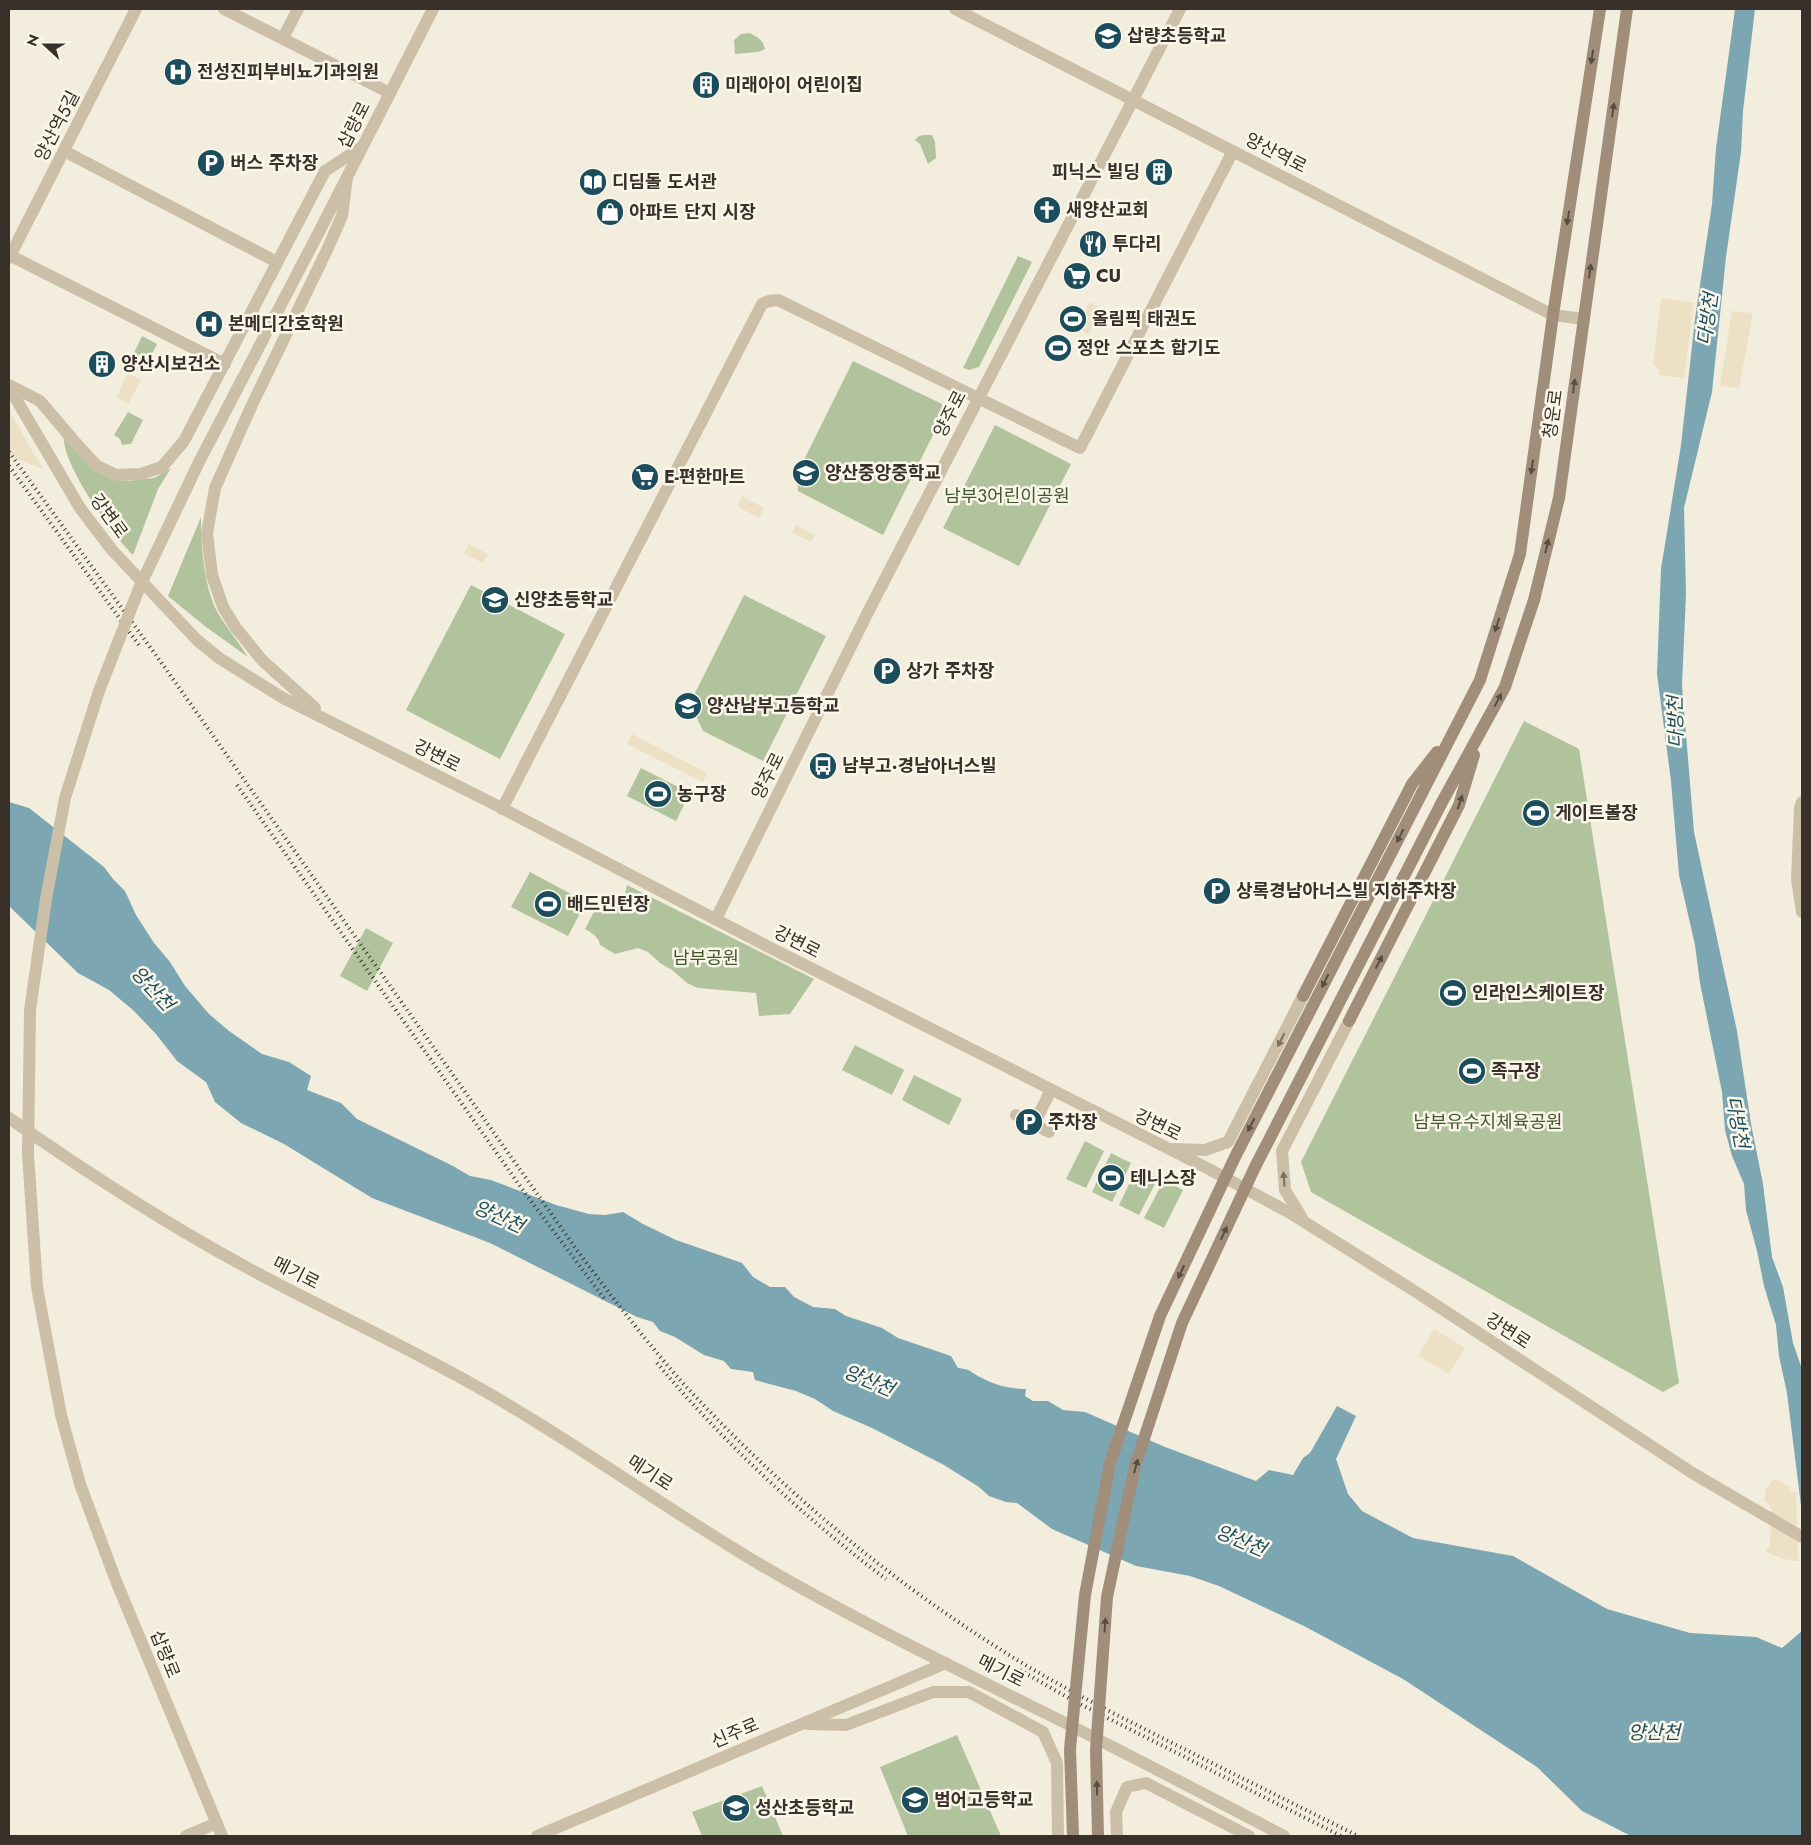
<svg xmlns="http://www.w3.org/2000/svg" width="1811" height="1845" viewBox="0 0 1811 1845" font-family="Jost,'Noto Sans KR',sans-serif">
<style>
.green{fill:#b0c39c}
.plaza{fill:#ece1c4}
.water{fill:#7ba6b2}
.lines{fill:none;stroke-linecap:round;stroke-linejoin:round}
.minor{stroke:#ccbfa8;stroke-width:12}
.tertiary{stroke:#ccbfa8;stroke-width:12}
.secondary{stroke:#a08e7a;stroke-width:12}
.rail{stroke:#393129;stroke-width:4;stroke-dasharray:1 4;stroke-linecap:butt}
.tertiary-bridge{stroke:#ccbfa8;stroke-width:12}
.secondary-bridge{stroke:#a08e7a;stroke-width:12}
.oneway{fill:#584d41}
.oneway2{fill:#7b7162}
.labels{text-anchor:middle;stroke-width:5;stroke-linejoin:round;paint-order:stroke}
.poi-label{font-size:18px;font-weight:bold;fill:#393129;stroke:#fbf6ea;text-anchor:start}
.street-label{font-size:18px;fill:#393129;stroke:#fbf6ea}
.park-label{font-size:18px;fill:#40582b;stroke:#fbf6ea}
.water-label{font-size:19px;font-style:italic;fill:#1c4d5d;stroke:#fbf6ea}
</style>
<rect width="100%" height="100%" fill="#f3eddd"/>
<!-- green -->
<g class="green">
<path d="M 749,33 C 757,36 763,40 765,49 L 758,52 L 735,54 L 734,40 L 741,34 Z"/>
<polygon points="924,135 932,135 935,142 936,158 928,164 920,144 915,140 919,136"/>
<polygon points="1018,256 1032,262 979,367 969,370 963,368"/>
<polygon points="142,336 157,344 142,373 128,366"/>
<polygon points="853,361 942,404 941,419 883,535 798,491 797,474"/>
<polygon points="128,412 143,420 131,444 122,445 120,439 114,435"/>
<polygon points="995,425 1071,464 1019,566 943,528"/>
<path d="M 64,435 L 107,475 L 128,481 L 154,478 L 171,468 L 158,489 L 133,555 C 113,536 60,462 64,435 Z"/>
<path d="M 201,517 C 201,547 204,589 219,615 C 228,629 239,643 248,657 L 206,627 L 168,596 Z"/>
<polygon points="471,585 565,634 500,759 406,710"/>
<polygon points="744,595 826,636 763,761 703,731 690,703"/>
<polygon points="1524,721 1579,749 1679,1383 1663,1392 1311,1192 1301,1162"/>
<polygon points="641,768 690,793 676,821 627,796"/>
<polygon points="530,872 586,902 568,936 511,907"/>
<path d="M 627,885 L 814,979 L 790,1014 L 759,1016 L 756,993 L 698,988 L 687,983 L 672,970 L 660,963 L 648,952 L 638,948 L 615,954 L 600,945 C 599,937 592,933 585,929 L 598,904 L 623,902 Z"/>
<polygon points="366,928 393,943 367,991 340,976"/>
<polygon points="855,1045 904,1070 892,1095 842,1070"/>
<polygon points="914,1075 962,1099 949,1125 902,1100"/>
<polygon points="1085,1141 1104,1151 1086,1188 1066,1179"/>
<polygon points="1111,1153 1131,1163 1112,1202 1092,1192"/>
<polygon points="1137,1168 1158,1178 1139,1215 1119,1205"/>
<polygon points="1164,1180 1183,1190 1164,1228 1144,1218"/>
<polygon points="957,1735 1001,1836 908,1836 880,1767"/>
<polygon points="762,1786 783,1836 702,1836 692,1812"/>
</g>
<!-- plaza -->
<g class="plaza">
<polygon points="1661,298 1694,303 1684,378 1659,375 1659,370 1653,364"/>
<polygon points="1090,302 1102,309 1088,334 1076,327"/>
<polygon points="1732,311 1753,313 1739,388 1720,386"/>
<polygon points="127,373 141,380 128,404 117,397"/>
<polygon points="9,410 43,469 9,456"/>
<polygon points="742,496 764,508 759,518 737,506"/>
<polygon points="796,525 815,535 811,542 792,533"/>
<polygon points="469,544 488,554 483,563 464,554"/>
<polygon points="632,734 707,773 703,782 627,744"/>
<polygon points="1434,1329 1465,1348 1449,1374 1418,1356"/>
<polygon points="1777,1479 1785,1485 1789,1486 1789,1492 1798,1492 1796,1496 1798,1561 1791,1561 1765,1552 1770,1545 1771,1507 1764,1500 1766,1489 1772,1481"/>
</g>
<!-- water -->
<g class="water">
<polygon points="1735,9 1755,9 1743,111 1741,152 1726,257 1712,392 1684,508 1686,594 1682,685 1694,832 1737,1031 1751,1124 1763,1184 1772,1257 1783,1287 1793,1343 1802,1369 1802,1514 1787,1393 1779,1356 1776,1325 1764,1286 1757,1251 1746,1210 1744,1184 1732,1156 1725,1130 1722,1092 1700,983 1695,945 1679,875 1671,781 1657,674 1661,569 1681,445 1695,319 1712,204 1716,148"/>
<path d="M 9,802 L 29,808 L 104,867 L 113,879 L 125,891 L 136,915 L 154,943 L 170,962 L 185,986 L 209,1014 L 229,1031 L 262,1054 L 289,1062 L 311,1076 L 307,1090 L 341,1103 L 357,1119 L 453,1166 L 470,1176 L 491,1180 L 556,1205 L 589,1214 L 605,1215 L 623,1212 L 643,1224 L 676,1240 L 742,1263 L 753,1277 L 770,1287 L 785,1287 L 794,1297 L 813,1307 L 835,1309 L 846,1316 L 882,1328 L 898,1338 L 951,1356 L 958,1368 C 973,1370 968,1371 980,1377 C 994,1385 1010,1389 1026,1389 L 1025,1396 L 1033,1401 L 1048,1401 L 1063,1410 L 1085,1412 L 1165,1447 L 1256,1481 L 1269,1470 L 1293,1475 L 1303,1458 L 1310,1453 L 1337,1406 L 1356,1416 L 1336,1459 L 1348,1494 L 1362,1511 L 1413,1538 L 1513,1556 L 1607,1609 L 1690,1633 L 1756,1637 L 1782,1648 L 1802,1631 L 1802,1836 L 1631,1836 L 1582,1811 L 1537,1767 L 1403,1679 L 1304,1626 L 1219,1586 L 1190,1576 L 1136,1566 L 1052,1529 L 1017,1503 L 1006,1502 L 989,1496 L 979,1487 L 944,1465 L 872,1428 L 833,1411 L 815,1399 L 796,1391 L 755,1380 L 753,1372 L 731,1369 L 724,1361 L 704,1355 L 675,1337 L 660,1331 L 653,1322 L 637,1317 L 490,1243 L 372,1198 L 284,1144 L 241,1123 L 215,1102 L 206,1082 L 177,1061 L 156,1034 L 133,1010 L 109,990 L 78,973 L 9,906 Z"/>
</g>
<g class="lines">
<!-- minor -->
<g class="minor">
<polyline points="224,9 390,93"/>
<polyline points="283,38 298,9"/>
<polyline points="64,151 277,262"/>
<polyline points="11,256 225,364"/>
<polyline points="9,258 136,9"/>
<polyline points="1802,802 1800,808 1797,879 1802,912"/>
<polyline points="502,809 762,304 769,301 778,300 1080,448 1233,151"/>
<polyline points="716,919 868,612 1180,9"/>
<polyline points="1016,1115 1049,1132"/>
<polyline points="1034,1124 1051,1090"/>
<polyline points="808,1724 846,1725 933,1692 969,1692 1043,1732 1057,1763 1058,1836"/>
<polyline points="186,1836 217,1823"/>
<polyline points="537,1836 946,1663"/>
</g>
<!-- tertiary -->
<g class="tertiary">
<polyline points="955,9 1553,315 1584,319"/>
<polyline points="320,230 433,9"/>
<polyline points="9,385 40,401 74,441 97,466 116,475 141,474 162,467 184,441 325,171 362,147"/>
<polyline points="9,387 80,508 112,550 197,640 219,658 283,698 488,801 763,944 1209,1169 1290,1213 1413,1290 1694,1474 1802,1537"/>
<polyline points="315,708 262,660 236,628 223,607 212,575 207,533 215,488 251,407 327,250 342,216 347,177"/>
<path d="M 9,1118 C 86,1172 163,1222 246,1267 C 323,1309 404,1345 481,1389 C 577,1443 666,1509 761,1565 C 848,1616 939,1660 1029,1705 C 1115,1747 1200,1792 1284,1836"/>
<polyline points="1173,1149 1205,1150 1228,1142 1303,996"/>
<polyline points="1302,1218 1285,1190 1282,1151 1349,1021"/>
<polyline points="80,1484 116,1581 222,1836"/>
<polyline points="1117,1836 1116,1812 1127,1787 1146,1783 1249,1836"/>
</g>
<!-- secondary -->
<g class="secondary">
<polyline points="1422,793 1480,680 1520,554 1553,315 1600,9"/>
<polyline points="1441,804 1505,687 1534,600 1559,498 1627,9"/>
<polyline points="1303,996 1412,784 1437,752"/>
<polyline points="1349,1021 1459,805 1474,755"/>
</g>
<!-- rail -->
<g class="rail">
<path d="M 9,452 L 163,665 L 579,1253 C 612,1297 645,1340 681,1381 C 775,1483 881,1574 998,1648 C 1054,1684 1113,1713 1172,1743 C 1234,1774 1296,1805 1358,1836"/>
<polyline points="9,466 141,648"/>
<polyline points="237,785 522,1189 606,1301"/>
<path d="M 657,1363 C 724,1443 802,1516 886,1579"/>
<polyline points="1020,1670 1070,1699 1341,1836"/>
</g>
<!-- tertiary-bridge -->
<polyline class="tertiary-bridge" points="80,1484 61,1415 37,1287 28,1154 30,1010 46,899 65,798 99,691 140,586 199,462 320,230"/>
<!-- secondary-bridge -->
<g class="secondary-bridge">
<polyline points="1073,1836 1070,1749 1085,1595 1110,1463 1160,1316 1235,1157 1422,793"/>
<polyline points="1098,1836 1096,1750 1107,1597 1135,1466 1182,1323 1255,1167 1441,804"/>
</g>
</g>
<!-- one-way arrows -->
<defs><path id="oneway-solid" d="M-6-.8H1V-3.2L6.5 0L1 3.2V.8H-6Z" transform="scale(1.25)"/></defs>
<g class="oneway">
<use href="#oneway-solid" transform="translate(1592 57) rotate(99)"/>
<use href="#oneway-solid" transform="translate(1613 110) rotate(-82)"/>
<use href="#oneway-solid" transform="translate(1568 218) rotate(99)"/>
<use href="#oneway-solid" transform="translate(1590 271) rotate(-82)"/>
<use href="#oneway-solid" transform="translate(1574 386) rotate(-82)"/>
<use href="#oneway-solid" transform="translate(1532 467) rotate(98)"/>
<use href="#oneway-solid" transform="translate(1547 546) rotate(-76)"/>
<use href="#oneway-solid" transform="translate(1497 625) rotate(108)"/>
<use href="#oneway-solid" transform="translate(1498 700) rotate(-62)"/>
<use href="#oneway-solid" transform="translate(1460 802) rotate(-71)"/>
<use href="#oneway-solid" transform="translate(1400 836) rotate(117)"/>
<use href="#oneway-solid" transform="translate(1379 962) rotate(-63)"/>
<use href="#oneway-solid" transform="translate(1325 981) rotate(117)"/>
<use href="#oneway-solid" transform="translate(1251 1125) rotate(117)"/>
<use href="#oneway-solid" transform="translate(1224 1233) rotate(-65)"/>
<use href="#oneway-solid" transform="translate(1181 1272) rotate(115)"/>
<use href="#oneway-solid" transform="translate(1136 1466) rotate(-75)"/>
<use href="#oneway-solid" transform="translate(1105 1625) rotate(-86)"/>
<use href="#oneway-solid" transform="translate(1097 1788) rotate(-91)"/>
</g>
<g class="oneway2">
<use href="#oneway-solid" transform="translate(1281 1040) rotate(117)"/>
<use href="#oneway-solid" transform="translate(1284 1179) rotate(-94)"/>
</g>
<!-- icons -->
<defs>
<symbol id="school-disc" viewBox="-11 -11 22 22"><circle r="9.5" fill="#1c4d5d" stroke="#fbf6ea"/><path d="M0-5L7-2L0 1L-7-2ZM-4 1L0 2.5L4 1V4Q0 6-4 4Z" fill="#fff"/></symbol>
<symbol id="hospital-disc" viewBox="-11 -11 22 22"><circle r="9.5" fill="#1c4d5d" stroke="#fbf6ea"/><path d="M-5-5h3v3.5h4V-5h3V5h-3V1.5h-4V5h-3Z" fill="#fff"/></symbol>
<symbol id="building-disc" viewBox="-11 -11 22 22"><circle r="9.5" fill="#1c4d5d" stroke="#fbf6ea"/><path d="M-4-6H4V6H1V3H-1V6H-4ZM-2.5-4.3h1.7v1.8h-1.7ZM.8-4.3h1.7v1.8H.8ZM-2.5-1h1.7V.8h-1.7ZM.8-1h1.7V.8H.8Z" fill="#fff"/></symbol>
<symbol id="parking-disc" viewBox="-11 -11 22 22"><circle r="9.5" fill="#1c4d5d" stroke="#fbf6ea"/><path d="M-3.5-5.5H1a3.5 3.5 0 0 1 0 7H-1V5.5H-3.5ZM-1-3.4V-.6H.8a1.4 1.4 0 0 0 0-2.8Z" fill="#fff"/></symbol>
<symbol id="library-disc" viewBox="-11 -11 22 22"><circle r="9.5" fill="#1c4d5d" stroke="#fbf6ea"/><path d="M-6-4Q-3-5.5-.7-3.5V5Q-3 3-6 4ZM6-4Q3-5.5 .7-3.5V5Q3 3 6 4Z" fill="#fff"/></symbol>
<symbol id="church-disc" viewBox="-11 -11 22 22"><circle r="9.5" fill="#1c4d5d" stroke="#fbf6ea"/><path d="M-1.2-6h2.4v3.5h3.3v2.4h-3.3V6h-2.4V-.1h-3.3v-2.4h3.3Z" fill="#fff"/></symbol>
<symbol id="shop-disc" viewBox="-11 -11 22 22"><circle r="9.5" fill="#1c4d5d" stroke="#fbf6ea"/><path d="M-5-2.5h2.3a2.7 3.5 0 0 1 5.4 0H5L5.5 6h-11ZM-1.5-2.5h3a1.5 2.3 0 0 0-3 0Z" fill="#fff"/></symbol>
<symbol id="restaurant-disc" viewBox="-11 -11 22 22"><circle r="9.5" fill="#1c4d5d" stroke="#fbf6ea"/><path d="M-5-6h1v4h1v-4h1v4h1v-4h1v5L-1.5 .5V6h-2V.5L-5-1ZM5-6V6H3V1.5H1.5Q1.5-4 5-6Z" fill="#fff"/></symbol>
<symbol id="supermarket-disc" viewBox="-11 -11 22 22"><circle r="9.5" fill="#1c4d5d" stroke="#fbf6ea"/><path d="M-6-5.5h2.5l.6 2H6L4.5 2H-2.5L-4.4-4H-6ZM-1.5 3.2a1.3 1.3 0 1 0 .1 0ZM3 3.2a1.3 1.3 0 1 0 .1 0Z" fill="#fff"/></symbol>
<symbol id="stadium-disc" viewBox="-11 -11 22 22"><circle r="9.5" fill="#1c4d5d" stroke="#fbf6ea"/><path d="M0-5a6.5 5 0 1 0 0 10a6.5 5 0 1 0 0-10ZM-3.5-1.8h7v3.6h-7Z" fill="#fff"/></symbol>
<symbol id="bus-disc" viewBox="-11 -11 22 22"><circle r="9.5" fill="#1c4d5d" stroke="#fbf6ea"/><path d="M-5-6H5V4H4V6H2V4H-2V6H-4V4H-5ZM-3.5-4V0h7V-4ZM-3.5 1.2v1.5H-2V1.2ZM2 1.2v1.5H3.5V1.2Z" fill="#fff"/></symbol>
</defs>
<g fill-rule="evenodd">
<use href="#school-disc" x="1092" y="20" width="32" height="32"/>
<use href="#hospital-disc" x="162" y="56" width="32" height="32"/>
<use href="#building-disc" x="690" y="69" width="32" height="32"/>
<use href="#parking-disc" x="195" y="147" width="32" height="32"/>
<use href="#building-disc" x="1143" y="156" width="32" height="32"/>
<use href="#library-disc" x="577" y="166" width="32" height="32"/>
<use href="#church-disc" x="1031" y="194" width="32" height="32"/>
<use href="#shop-disc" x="594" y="196" width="32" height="32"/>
<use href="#restaurant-disc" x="1077" y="228" width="32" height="32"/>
<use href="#supermarket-disc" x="1061" y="260" width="32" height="32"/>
<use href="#stadium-disc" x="1057" y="303" width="32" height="32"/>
<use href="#hospital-disc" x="193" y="308" width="32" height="32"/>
<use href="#stadium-disc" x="1042" y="332" width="32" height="32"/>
<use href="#building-disc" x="86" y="348" width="32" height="32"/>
<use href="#school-disc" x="790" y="457" width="32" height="32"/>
<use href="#supermarket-disc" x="629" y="461" width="32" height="32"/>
<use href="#school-disc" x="479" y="584" width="32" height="32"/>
<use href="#parking-disc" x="871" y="655" width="32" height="32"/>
<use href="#school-disc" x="672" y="690" width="32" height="32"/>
<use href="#bus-disc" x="807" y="750" width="32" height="32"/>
<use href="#stadium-disc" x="642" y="778" width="32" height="32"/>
<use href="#stadium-disc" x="1520" y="797" width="32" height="32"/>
<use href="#parking-disc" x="1201" y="875" width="32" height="32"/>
<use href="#stadium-disc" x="532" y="888" width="32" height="32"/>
<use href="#stadium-disc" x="1437" y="977" width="32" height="32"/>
<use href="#stadium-disc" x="1456" y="1055" width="32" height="32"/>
<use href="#parking-disc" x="1013" y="1106" width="32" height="32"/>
<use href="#stadium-disc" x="1095" y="1162" width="32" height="32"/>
<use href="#school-disc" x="899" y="1784" width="32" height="32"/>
<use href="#school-disc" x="720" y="1792" width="32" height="32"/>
</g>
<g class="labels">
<!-- poi labels -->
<g class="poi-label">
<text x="1127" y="42">삽량초등학교</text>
<text x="197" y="78">전성진피부비뇨기과의원</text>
<text x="725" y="91">미래아이 어린이집</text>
<text x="230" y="169">버스 주차장</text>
<text x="1140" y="178" text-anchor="end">피닉스 빌딩</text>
<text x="612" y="188">디딤돌 도서관</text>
<text x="1066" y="216">새양산교회</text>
<text x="629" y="218">아파트 단지 시장</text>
<text x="1112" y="250">투다리</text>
<text x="1096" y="282">CU</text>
<text x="1092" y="325">올림픽 태권도</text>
<text x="228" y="330">본메디간호학원</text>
<text x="1077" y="354">정안 스포츠 합기도</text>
<text x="121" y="370">양산시보건소</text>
<text x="825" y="479">양산중앙중학교</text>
<text x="664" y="483">E-편한마트</text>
<text x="514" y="606">신양초등학교</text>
<text x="906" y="677">상가 주차장</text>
<text x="707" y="712">양산남부고등학교</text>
<text x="842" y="772">남부고·경남아너스빌</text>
<text x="677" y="800">농구장</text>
<text x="1555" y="819">게이트볼장</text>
<text x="1236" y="897">상록경남아너스빌 지하주차장</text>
<text x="567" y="910">배드민턴장</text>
<text x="1472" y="999">인라인스케이트장</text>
<text x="1491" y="1077">족구장</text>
<text x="1048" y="1128">주차장</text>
<text x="1130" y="1184">테니스장</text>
<text x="934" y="1806">범어고등학교</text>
<text x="755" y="1814">성산초등학교</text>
</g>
<!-- street labels -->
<g class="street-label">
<text transform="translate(354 125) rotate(-63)" y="6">삽량로</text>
<text transform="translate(57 126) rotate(-63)" y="6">양산역5길</text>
<text transform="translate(1276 153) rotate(27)" y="6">양산역로</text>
<text transform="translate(950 414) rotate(-63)" y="6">양주로</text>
<text transform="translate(1553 414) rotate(-82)" y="6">청운로</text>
<text transform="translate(109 516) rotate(54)" y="6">강변로</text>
<text transform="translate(437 756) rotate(27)" y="6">강변로</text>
<text transform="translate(768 776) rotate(-63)" y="6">양주로</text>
<text transform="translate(797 942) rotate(27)" y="6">강변로</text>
<text transform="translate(1158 1125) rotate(26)" y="6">강변로</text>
<text transform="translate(296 1273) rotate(27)" y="6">메기로</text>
<text transform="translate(1508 1331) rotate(33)" y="6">강변로</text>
<text transform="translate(650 1473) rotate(33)" y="6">메기로</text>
<text transform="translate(165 1654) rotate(68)" y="6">삽량로</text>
<text transform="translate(1001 1671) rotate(27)" y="6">메기로</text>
<text transform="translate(735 1733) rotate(-23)" y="6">신주로</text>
</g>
<!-- park labels -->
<g class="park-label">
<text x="1007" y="502">남부3어린이공원</text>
<text x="706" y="964">남부공원</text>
<text x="1488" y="1128">남부유수지체육공원</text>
</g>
<!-- water labels -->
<g class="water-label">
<text transform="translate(1707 319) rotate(-82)" y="7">다방천</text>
<text transform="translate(1675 722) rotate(-91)" y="7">다방천</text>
<text transform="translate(153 988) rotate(47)" y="7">양산천</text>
<text transform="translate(1738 1122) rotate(79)" y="7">다방천</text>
<text transform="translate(499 1216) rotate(24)" y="7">양산천</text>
<text transform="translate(869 1380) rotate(23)" y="7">양산천</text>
<text transform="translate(1241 1540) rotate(23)" y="7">양산천</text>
<text x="1654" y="1739">양산천</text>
</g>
</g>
<!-- border -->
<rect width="1811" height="1845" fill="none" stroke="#393129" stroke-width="20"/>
<!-- north arrow -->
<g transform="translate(45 45) rotate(291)" stroke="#fbf6ea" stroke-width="4" paint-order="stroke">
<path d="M0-4L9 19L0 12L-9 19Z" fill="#393129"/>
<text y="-8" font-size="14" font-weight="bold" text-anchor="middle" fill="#393129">N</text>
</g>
</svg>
